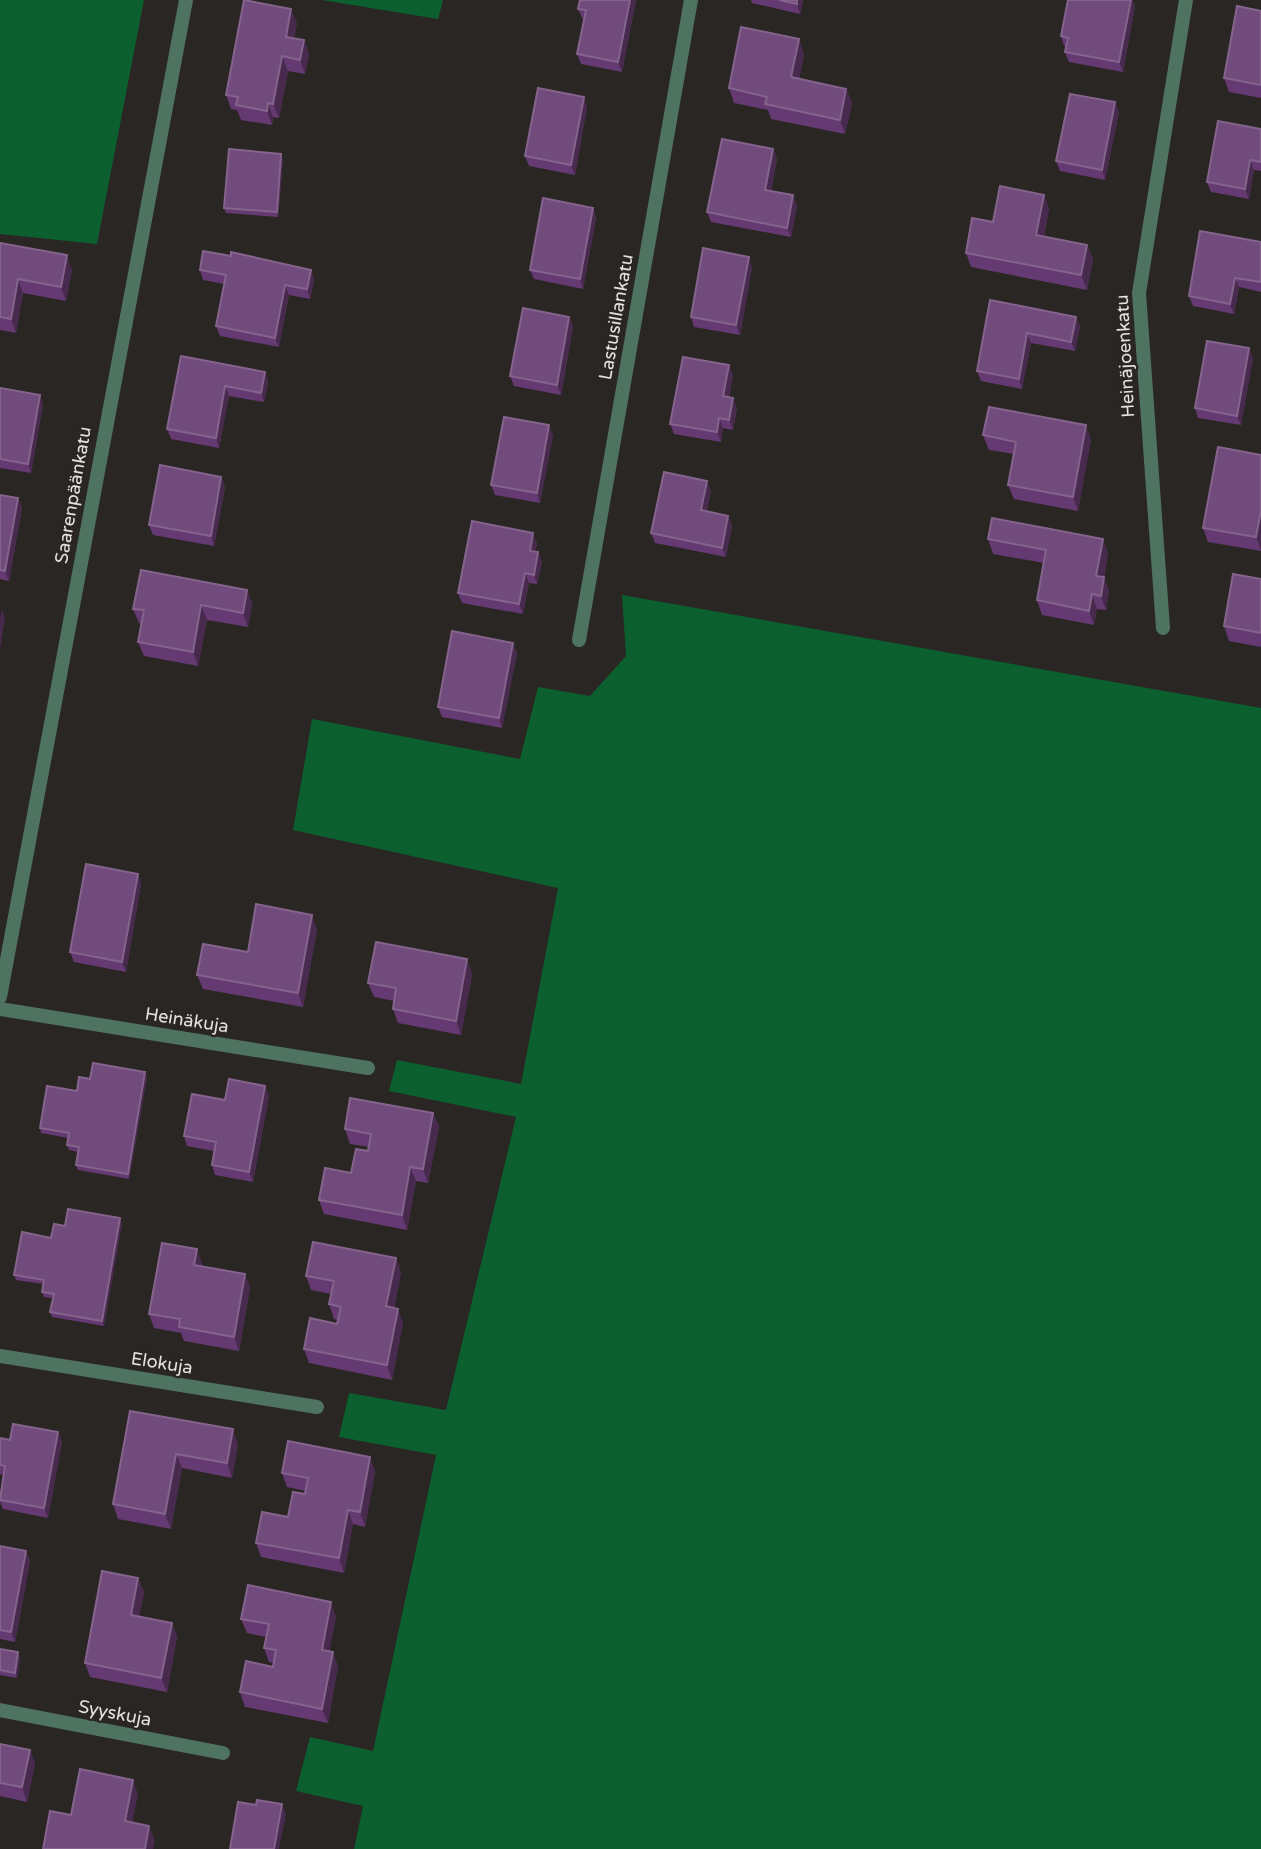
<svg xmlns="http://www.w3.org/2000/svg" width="1261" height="1849" viewBox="0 0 1261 1849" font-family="'Varela Round',sans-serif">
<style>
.green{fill:#0c6030}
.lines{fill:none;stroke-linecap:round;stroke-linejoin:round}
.minor{stroke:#4f7361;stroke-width:14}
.wall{fill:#653971}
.shaded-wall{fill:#472a4d}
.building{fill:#724b7d;stroke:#84638c;stroke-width:2}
.labels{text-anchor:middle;stroke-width:5;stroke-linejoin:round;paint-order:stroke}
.street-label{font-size:18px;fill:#e4e2df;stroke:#2a2623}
</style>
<rect width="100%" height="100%" fill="#2a2623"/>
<!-- green -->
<g class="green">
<polygon points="0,0 144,0 97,244 0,234"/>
<polygon points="322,0 443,0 438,19"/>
<polygon points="622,595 1261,708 1261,1849 354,1849 363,1806 296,1791 310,1737 373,1751 436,1455 339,1437 349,1393 446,1410 516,1117 389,1091 397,1060 521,1084 558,888 293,830 312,719 520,759 538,687 590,696 626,656"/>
</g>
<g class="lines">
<!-- minor -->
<g class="minor">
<polyline points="1163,628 1139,293 1186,0"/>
<polyline points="579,640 691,0"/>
<polyline points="0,997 186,0"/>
<polyline points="0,1009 368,1068"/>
<polyline points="0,1356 317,1407"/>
<polyline points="0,1710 223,1753"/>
</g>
</g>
<!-- wall -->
<g class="wall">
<polygon points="636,0 622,72 581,64 577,54 584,19 582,18 578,9"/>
<polygon points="751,0 803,0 800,14 752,3"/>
<polygon points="1135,6 1123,72 1069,62 1065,52 1066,47 1064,46 1061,36"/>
<polygon points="1261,11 1261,98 1229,92 1224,78"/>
<polygon points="297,23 294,38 304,40 309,54 305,74 288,71 279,118 273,117 272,125 241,120 237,110 231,109 226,95"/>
<polygon points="804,54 799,79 846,89 852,103 845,134 771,119 768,110 734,103 729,88"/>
<polygon points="587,107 575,175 529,166 525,156"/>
<polygon points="1119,112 1105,180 1060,171 1056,161"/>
<polygon points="1261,129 1261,171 1254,170 1249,199 1211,192 1207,182"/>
<polygon points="773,149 777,159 771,191 797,205 791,237 711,222 707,212"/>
<polygon points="283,159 278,217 226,213 224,208"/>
<polygon points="1044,195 1049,209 1044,236 1087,245 1093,259 1087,290 971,267 966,253 993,222"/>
<polygon points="593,208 596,218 583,289 534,279 530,270"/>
<polygon points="1261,242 1261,292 1239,287 1234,314 1193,306 1189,296"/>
<polygon points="0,243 72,270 66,301 23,293 16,333 0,330"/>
<polygon points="752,267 740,335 694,327 691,317"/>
<polygon points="200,270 311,270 314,280 310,299 289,295 279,347 220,336 216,326 224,284 203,280"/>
<polygon points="990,300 1080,326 1075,351 1031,343 1022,389 981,381 977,371"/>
<polygon points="569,317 573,327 561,395 514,386 510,376"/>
<polygon points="181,356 265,372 268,382 264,402 229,396 219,448 171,439 167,429"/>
<polygon points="1253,358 1241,425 1198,418 1195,408"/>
<polygon points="733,375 729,397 737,408 733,430 723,428 721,442 674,434 670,424"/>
<polygon points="0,388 43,404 31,473 0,468"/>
<polygon points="553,435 540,503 495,495 491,485"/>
<polygon points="983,435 1091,439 1078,511 1014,499 1008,485 1014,454 989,450"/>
<polygon points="1261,455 1261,551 1208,542 1203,528"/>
<polygon points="221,477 225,487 214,546 153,535 149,525"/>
<polygon points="711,490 707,511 728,516 732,526 726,557 655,543 651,533"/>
<polygon points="0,495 18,498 22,508 9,581 0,579"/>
<polygon points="988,539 1108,553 1104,577 1109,591 1106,610 1097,609 1094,625 1042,615 1037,600 1044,563 993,554"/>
<polygon points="537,543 535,552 538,552 542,562 537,584 529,583 523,614 462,603 458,593"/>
<polygon points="1261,579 1261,647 1229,641 1224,626"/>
<polygon points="247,590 252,604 248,627 207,620 198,666 144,656 138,642 142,624 139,623 133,609"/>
<polygon points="517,653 502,728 442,717 438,707"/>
<polygon points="138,874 141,884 126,972 74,962 70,952"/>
<polygon points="317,929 303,1007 203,989 197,975 248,952"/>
<polygon points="467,959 472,974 461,1035 398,1023 393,1009 394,1001 374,997 368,983"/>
<polygon points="147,1077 129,1179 78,1170 76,1165 78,1152 69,1150 67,1145 68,1138 41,1133 40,1128 90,1079"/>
<polygon points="269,1096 253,1182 215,1175 212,1165 214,1151 187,1146 184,1136 225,1100"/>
<polygon points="433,1113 439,1127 428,1183 416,1181 407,1230 324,1214 319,1200 351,1173 368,1151 369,1147 350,1144 345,1129"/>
<polygon points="120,1218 122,1223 104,1326 52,1317 50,1312 53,1298 44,1297 42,1292 43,1284 16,1280 14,1275 51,1238 65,1226"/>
<polygon points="396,1258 401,1273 394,1308 403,1323 392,1380 309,1363 304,1349 337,1324 338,1320 334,1319 329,1304 331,1294 311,1290 306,1276"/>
<polygon points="202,1263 202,1266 245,1274 250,1288 239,1351 184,1341 181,1333 154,1328 149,1314"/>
<polygon points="130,1411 238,1444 232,1478 182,1468 171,1529 118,1519 113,1504"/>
<polygon points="58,1432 62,1442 48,1518 3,1509 0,1502 0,1494 3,1475 0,1474 0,1438 10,1440"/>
<polygon points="370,1457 375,1471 365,1527 353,1524 344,1573 261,1557 256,1543 288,1517 305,1494 306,1491 287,1487 282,1473"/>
<polygon points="0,1546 26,1551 30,1561 15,1642 0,1639"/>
<polygon points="138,1578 144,1592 139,1616 172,1623 177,1637 167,1692 90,1677 85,1663"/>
<polygon points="336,1616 329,1651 338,1666 328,1723 245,1707 240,1692 273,1667 274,1663 269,1662 264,1648 266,1637 247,1633 241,1619"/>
<polygon points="0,1649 20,1657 17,1678 0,1675"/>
<polygon points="0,1744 30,1750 35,1764 27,1802 0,1796"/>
</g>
<!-- shaded-wall -->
<g class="shaded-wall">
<polygon points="630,0 636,0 622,72 618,62"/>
<polygon points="797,0 803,0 800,14 797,4"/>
<polygon points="1131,0 1133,0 1135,6 1123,72 1119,62"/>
<polygon points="291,9 297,23 291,51 286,37"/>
<polygon points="799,39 804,54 797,92 791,77"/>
<polygon points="304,40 309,54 305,74 300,60"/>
<polygon points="282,56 288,71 279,118 273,104"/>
<polygon points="846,89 852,103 845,134 840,120"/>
<polygon points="584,97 587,107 575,175 571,165"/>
<polygon points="1115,102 1119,112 1105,180 1102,170"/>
<polygon points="268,103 273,117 272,125 267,111"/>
<polygon points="773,149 777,159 769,200 765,190"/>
<polygon points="281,154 283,159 278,217 277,212"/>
<polygon points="1250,160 1254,170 1249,199 1245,189"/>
<polygon points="793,195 797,205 791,237 787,228"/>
<polygon points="1044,195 1049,209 1041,249 1036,235"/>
<polygon points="593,208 596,218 583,289 580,279"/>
<polygon points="1087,245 1093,259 1087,290 1081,275"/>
<polygon points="67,255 72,270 66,301 61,287"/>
<polygon points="749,257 752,267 740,335 736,325"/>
<polygon points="311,270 314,280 310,299 307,289"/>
<polygon points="1235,278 1239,287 1234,314 1230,304"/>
<polygon points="18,279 23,293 16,333 11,319"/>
<polygon points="285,285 289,295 279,347 275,338"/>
<polygon points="569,317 573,327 561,395 557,385"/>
<polygon points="1076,317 1080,326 1075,351 1071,342"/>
<polygon points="1027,333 1031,343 1022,389 1019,379"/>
<polygon points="1249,348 1253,358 1241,425 1237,416"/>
<polygon points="729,365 733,375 727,405 723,396"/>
<polygon points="265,372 268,382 264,402 261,393"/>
<polygon points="225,386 229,396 219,448 216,438"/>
<polygon points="40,395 43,404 31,473 28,464"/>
<polygon points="733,398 737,408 733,430 729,420"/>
<polygon points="719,418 723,428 721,442 717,432"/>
<polygon points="549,425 553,435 540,503 537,493"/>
<polygon points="1086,425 1091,439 1078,511 1073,497"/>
<polygon points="221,477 225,487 214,546 211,536"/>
<polygon points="707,481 711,490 705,520 701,510"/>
<polygon points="18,498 22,508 9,581 5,571"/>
<polygon points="1261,510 1261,550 1256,537"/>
<polygon points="728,516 732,526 726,557 722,548"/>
<polygon points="533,533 537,543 533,560 530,551"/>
<polygon points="1103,539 1108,553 1101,590 1096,576"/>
<polygon points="538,552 542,562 537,584 534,575"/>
<polygon points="525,573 529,583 523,614 519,604"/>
<polygon points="1104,577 1109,591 1106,610 1101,596"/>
<polygon points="247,590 252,604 248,627 243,613"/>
<polygon points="1092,594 1097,609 1094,625 1089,611"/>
<polygon points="201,605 207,620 198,666 193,652"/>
<polygon points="2,609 5,618 0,649 0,618"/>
<polygon points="513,643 517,653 502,728 499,718"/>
<polygon points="138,874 141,884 126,972 122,962"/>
<polygon points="312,915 317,929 303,1007 298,993"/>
<polygon points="467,959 472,974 461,1035 456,1021"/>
<polygon points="145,1072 147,1077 129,1179 128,1174"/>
<polygon points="265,1086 269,1096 253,1182 249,1172"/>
<polygon points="433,1113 439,1127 428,1183 423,1169"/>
<polygon points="410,1167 416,1181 407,1230 402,1215"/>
<polygon points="120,1218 122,1223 104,1326 102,1321"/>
<polygon points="197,1249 202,1263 199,1279 194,1265"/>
<polygon points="396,1258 401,1273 391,1321 386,1306"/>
<polygon points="245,1274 250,1288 239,1351 234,1337"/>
<polygon points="398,1309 403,1323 392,1380 387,1365"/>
<polygon points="233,1429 238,1444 232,1478 227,1463"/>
<polygon points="58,1432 62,1442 48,1518 44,1508"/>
<polygon points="176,1454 182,1468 171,1529 165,1514"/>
<polygon points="370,1457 375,1471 365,1527 360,1512"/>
<polygon points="348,1510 353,1524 344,1573 339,1558"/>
<polygon points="26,1551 30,1561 15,1642 11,1632"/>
<polygon points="138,1578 144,1592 137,1629 131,1615"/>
<polygon points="331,1602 336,1616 327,1664 322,1650"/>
<polygon points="172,1623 177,1637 167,1692 161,1678"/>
<polygon points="18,1652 20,1657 17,1678 15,1673"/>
<polygon points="333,1652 338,1666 328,1723 322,1709"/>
<polygon points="30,1750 35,1764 27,1802 22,1787"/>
<polygon points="133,1780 138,1794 130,1836 125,1821"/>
<polygon points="282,1804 286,1814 279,1849 274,1849"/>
<polygon points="149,1826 155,1841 153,1849 145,1849"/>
</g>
<!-- building -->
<g class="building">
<polygon points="244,0 291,9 286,37 304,40 300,60 282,56 273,104 268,103 267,111 236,105 238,97 226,95"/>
<polygon points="580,0 630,0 618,62 577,54 586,10 578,9"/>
<polygon points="779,0 797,0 797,4"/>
<polygon points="1068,0 1131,0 1119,62 1065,52 1068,38 1061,36"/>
<polygon points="1237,6 1261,11 1261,85 1224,78"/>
<polygon points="741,27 799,39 791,77 846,89 840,120 765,104 767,97 729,88"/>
<polygon points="538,88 584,97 571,165 525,156"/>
<polygon points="1070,94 1115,102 1102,170 1056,161"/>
<polygon points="1218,121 1261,129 1261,162 1250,160 1245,189 1207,182"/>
<polygon points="722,139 773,149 765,190 793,195 787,228 707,212"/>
<polygon points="229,149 281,154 277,212 224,208"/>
<polygon points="1000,186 1044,195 1036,235 1087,245 1081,275 966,253 972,218 993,222"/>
<polygon points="543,198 593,208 580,279 530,270"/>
<polygon points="1200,231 1261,242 1261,282 1235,278 1230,304 1189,296"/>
<polygon points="0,243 67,255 61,287 18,279 11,319 0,317"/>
<polygon points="703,248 749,257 736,325 691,317"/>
<polygon points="203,251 231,256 231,252 311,270 307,289 285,285 275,338 216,326 226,275 200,270"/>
<polygon points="990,300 1076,317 1071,342 1027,333 1019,379 977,371"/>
<polygon points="523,308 569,317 557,385 510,376"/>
<polygon points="1207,341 1249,348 1237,416 1195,408"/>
<polygon points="181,356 265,372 261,393 225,386 216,438 167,429"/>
<polygon points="683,357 729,365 723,396 733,398 729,420 719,418 717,432 670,424"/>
<polygon points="0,388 40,395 28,464 0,459"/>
<polygon points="989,407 1086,425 1073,497 1008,485 1016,442 983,435"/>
<polygon points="504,417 549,425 537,493 491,485"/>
<polygon points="1218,447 1261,455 1261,510 1256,537 1203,528"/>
<polygon points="160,465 221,477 211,536 149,525"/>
<polygon points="664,472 707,481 701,510 728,516 722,548 651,533"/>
<polygon points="0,495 18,498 5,571 0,570"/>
<polygon points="992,518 1103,539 1096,576 1104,577 1101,596 1092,594 1089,611 1037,600 1046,550 988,539"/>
<polygon points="472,521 533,533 530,551 538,552 534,575 525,573 519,604 458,593"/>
<polygon points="141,570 247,590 243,613 201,605 193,652 138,642 144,610 133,609"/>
<polygon points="1233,574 1261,579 1261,633 1224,626"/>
<polygon points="452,631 513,643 499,718 438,707"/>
<polygon points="86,864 138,874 122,962 70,952"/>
<polygon points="256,904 312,915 298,993 197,975 203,944 248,952"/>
<polygon points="376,942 467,959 456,1021 393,1009 396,988 368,983"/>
<polygon points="93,1063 145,1072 128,1174 76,1165 79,1147 67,1145 69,1133 40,1128 47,1086 77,1091 79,1077 90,1079"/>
<polygon points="229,1079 265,1086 249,1172 212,1165 216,1142 184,1136 192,1094 225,1100"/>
<polygon points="350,1098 433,1113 423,1169 410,1167 402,1215 319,1200 325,1168 351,1173 356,1149 368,1151 371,1134 345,1129"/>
<polygon points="68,1209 120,1218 102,1321 50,1312 54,1294 42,1292 44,1280 14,1275 22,1232 51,1238 54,1224 65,1226"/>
<polygon points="313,1242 396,1258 386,1306 398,1309 387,1365 304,1349 310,1318 337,1324 341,1307 329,1304 334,1281 306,1276"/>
<polygon points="162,1243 197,1249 194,1265 245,1274 234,1337 179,1327 180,1319 149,1314"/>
<polygon points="130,1411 233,1429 227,1463 176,1454 165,1514 113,1504"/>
<polygon points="13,1424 58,1432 44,1508 0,1500 5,1466 0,1465 0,1438 10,1440"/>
<polygon points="288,1441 370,1457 360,1512 348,1510 339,1558 256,1543 262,1512 288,1517 293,1492 305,1494 308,1478 282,1473"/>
<polygon points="0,1546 26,1551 11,1632 0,1630"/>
<polygon points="102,1571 138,1578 131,1615 172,1623 161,1678 85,1663"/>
<polygon points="248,1585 331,1602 322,1650 333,1652 322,1709 240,1692 246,1661 273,1667 276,1650 264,1648 269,1624 241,1619"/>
<polygon points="0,1649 18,1652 15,1673 0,1670"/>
<polygon points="0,1744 30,1750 22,1787 0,1783"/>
<polygon points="80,1769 133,1780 125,1821 149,1826 145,1849 43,1849 50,1811 71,1815"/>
<polygon points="257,1800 282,1804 274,1849 230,1849 238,1802 256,1805"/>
</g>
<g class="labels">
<!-- street labels -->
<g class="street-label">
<text transform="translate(616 317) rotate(-80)" y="6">Lastusillankatu</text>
<text transform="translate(1125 356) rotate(-93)" y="6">Heinäjoenkatu</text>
<text transform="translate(73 495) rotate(-80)" y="6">Saarenpäänkatu</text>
<text transform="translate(187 1020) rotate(9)" y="6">Heinäkuja</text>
<text transform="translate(162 1363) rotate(9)" y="6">Elokuja</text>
<text transform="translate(115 1713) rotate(11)" y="6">Syyskuja</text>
</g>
</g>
</svg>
